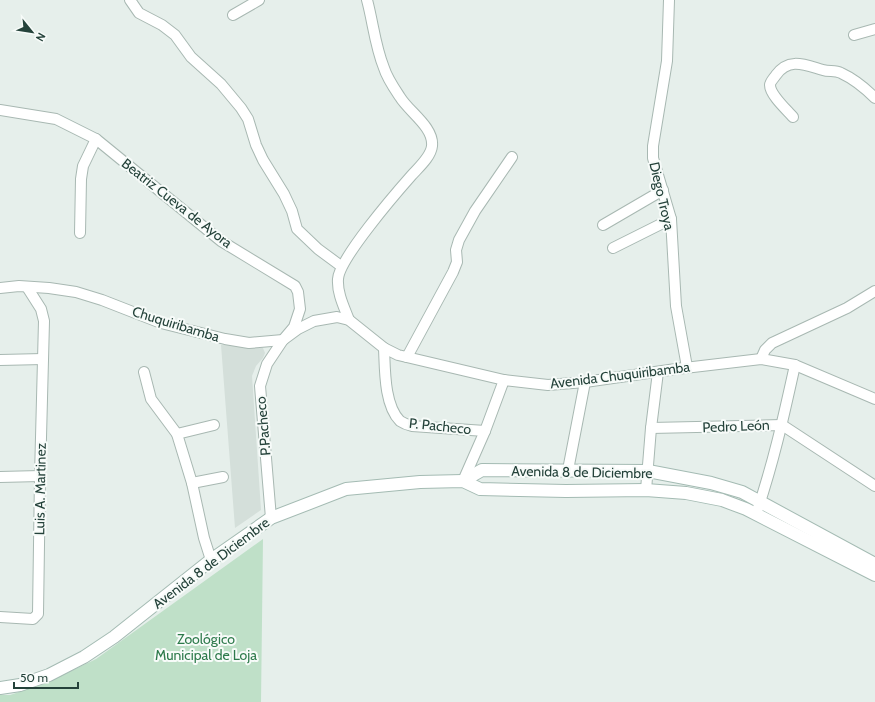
<svg xmlns="http://www.w3.org/2000/svg" width="875" height="702" viewBox="0 0 875 702" font-family="Cabin,sans-serif">
<style>
.built{fill:#d4dfda}
.green{fill:#bfe0c8}
.lines{fill:none;stroke-linecap:round;stroke-linejoin:round}
.street-casing{stroke:#a8b8b2;stroke-width:12}
.secondary-casing{stroke:#a4bbb3;stroke-width:14}
.street{stroke:#fff;stroke-width:10}
.secondary{stroke:#fff;stroke-width:12}
.labels{text-anchor:middle;stroke-width:4;stroke-linejoin:round;paint-order:stroke}
.street-label{font-size:14px;fill:#24423a;stroke:#f7fbf9}
.park-label{font-size:14px;fill:#2d7a4b;stroke:#f7fbf9}
</style>
<rect width="100%" height="100%" fill="#e6efeb"/>
<!-- built -->
<polygon class="built" points="221,345 253,346 263,348 265,353 263,358 256,366 252,376 261,510 235,528"/>
<!-- green -->
<polygon class="green" points="263,539 261,702 0,702 0,695 10,695 49,682 96,659"/>
<g class="lines">
<defs>
<g id="street">
<polyline points="130,0 139,13 162,25 175,35 191,57 221,84 241,108 248,119 256,145 263,160 284,194 292,211 297,229 318,249 341,266"/>
<polyline points="669,0 667,61 653,146 653,158 671,219 676,306 687,367"/>
<polyline points="233,15 259,0"/>
<polyline points="854,35 875,29"/>
<polyline points="0,110 56,119 96,139 221,241 295,286 298,292 300,309 294,327 283,340 267,364 260,386 271,518"/>
<path d="M 793,117 C 787,110 770,95 770,85 C 770,82 774,78 776,75 C 789,57 805,65 823,70 C 829,72 835,70 841,73 C 854,79 865,88 875,98"/>
<polyline points="603,225 663,190"/>
<polyline points="80,233 81,179 83,166 96,139"/>
<polyline points="613,248 671,219"/>
<polyline points="0,288 19,286 49,288 76,292 102,300 161,323 225,339 249,343 283,340 298,329 314,321 337,317 349,320 384,348 398,355 504,380 548,385 585,382 676,369 761,359 795,365 875,399"/>
<path d="M 349,320 C 344,307 337,293 338,279 C 339,259 396,193 411,176 C 418,168 431,157 432,146 C 434,127 409,112 400,97 C 394,88 387,78 384,68 C 375,46 373,22 367,0"/>
<path d="M 384,348 C 385,369 384,405 400,421 C 403,423 408,425 412,426 L 485,431"/>
<polyline points="407,357 453,272 457,262 456,250 459,240 475,211 512,157"/>
<polyline points="761,359 765,350 772,343 847,308 875,291"/>
<polyline points="0,360 43,359"/>
<polyline points="144,372 151,399 177,434 192,483 204,538 211,560"/>
<polyline points="651,428 782,425 875,486"/>
<polyline points="177,434 214,425"/>
<polyline points="568,470 585,382"/>
<polyline points="0,477 40,476"/>
<polyline points="463,481 485,431 504,380"/>
<polyline points="192,483 223,477"/>
<polyline points="646,490 651,428 658,372"/>
<path d="M 756,514 C 773,465 784,415 795,365"/>
<polyline points="0,617 33,619 38,614 40,476 44,321 41,309 27,287"/>
</g>
<g id="secondary">
<polyline points="463,481 482,470 648,471 711,483 742,492 875,564"/>
<polyline points="0,688 20,685 49,675 84,657 114,637 211,560 271,518 346,489 420,482 463,481 480,489 566,491 646,490 686,493 722,500 746,509 875,575"/>
</g>
</defs>
<!-- street casing -->
<use href="#street" class="street-casing"/>
<!-- secondary casing -->
<use href="#secondary" class="secondary-casing"/>
<!-- street -->
<use href="#street" class="street"/>
<!-- secondary -->
<use href="#secondary" class="secondary"/>
</g>
<g class="labels">
<!-- street labels -->
<g class="street-label">
<text transform="translate(662 196) rotate(77)" y="5">Diego Troya</text>
<text transform="translate(177 203) rotate(38)" y="5">Beatriz Cueva de Ayora</text>
<text transform="translate(176 324) rotate(17)" y="5">Chuquiribamba</text>
<text transform="translate(620 375) rotate(-7)" y="5">Avenida Chuquiribamba</text>
<text transform="translate(263 426) rotate(-95)" y="5">P.Pacheco</text>
<text transform="translate(440 426) rotate(6)" y="5">P. Pacheco</text>
<text transform="translate(736 426) rotate(-2)" y="5">Pedro León</text>
<text transform="translate(582 472) rotate(1)" y="5">Avenida 8 de Diciembre</text>
<text transform="translate(40 489) rotate(-89)" y="5">Luis A. Martinez</text>
<text transform="translate(211 563) rotate(-37)" y="5">Avenida 8 de Diciembre</text>
</g>
<!-- park labels -->
<g class="park-label">
<text x="206" y="644">Zoológico<tspan x="206" dy="16">Municipal de Loja</tspan></text>
</g>
</g>
<!-- north arrow -->
<g transform="translate(32 32) rotate(120)" stroke="#f7fbf9" stroke-width="3" paint-order="stroke">
<path d="M0-3L7 15L0 10L-7 15Z" fill="#24423a"/>
<text y="-6" font-size="11" font-weight="bold" text-anchor="middle" fill="#24423a">N</text>
</g>
<!-- scale -->
<path d="M14 682v6h64v-6" fill="none" stroke="#24423a" stroke-width="2"/>
<text x="20" y="682" font-size="12" fill="#24423a" stroke="#f7fbf9" stroke-width="3" paint-order="stroke">50 m</text>
</svg>
